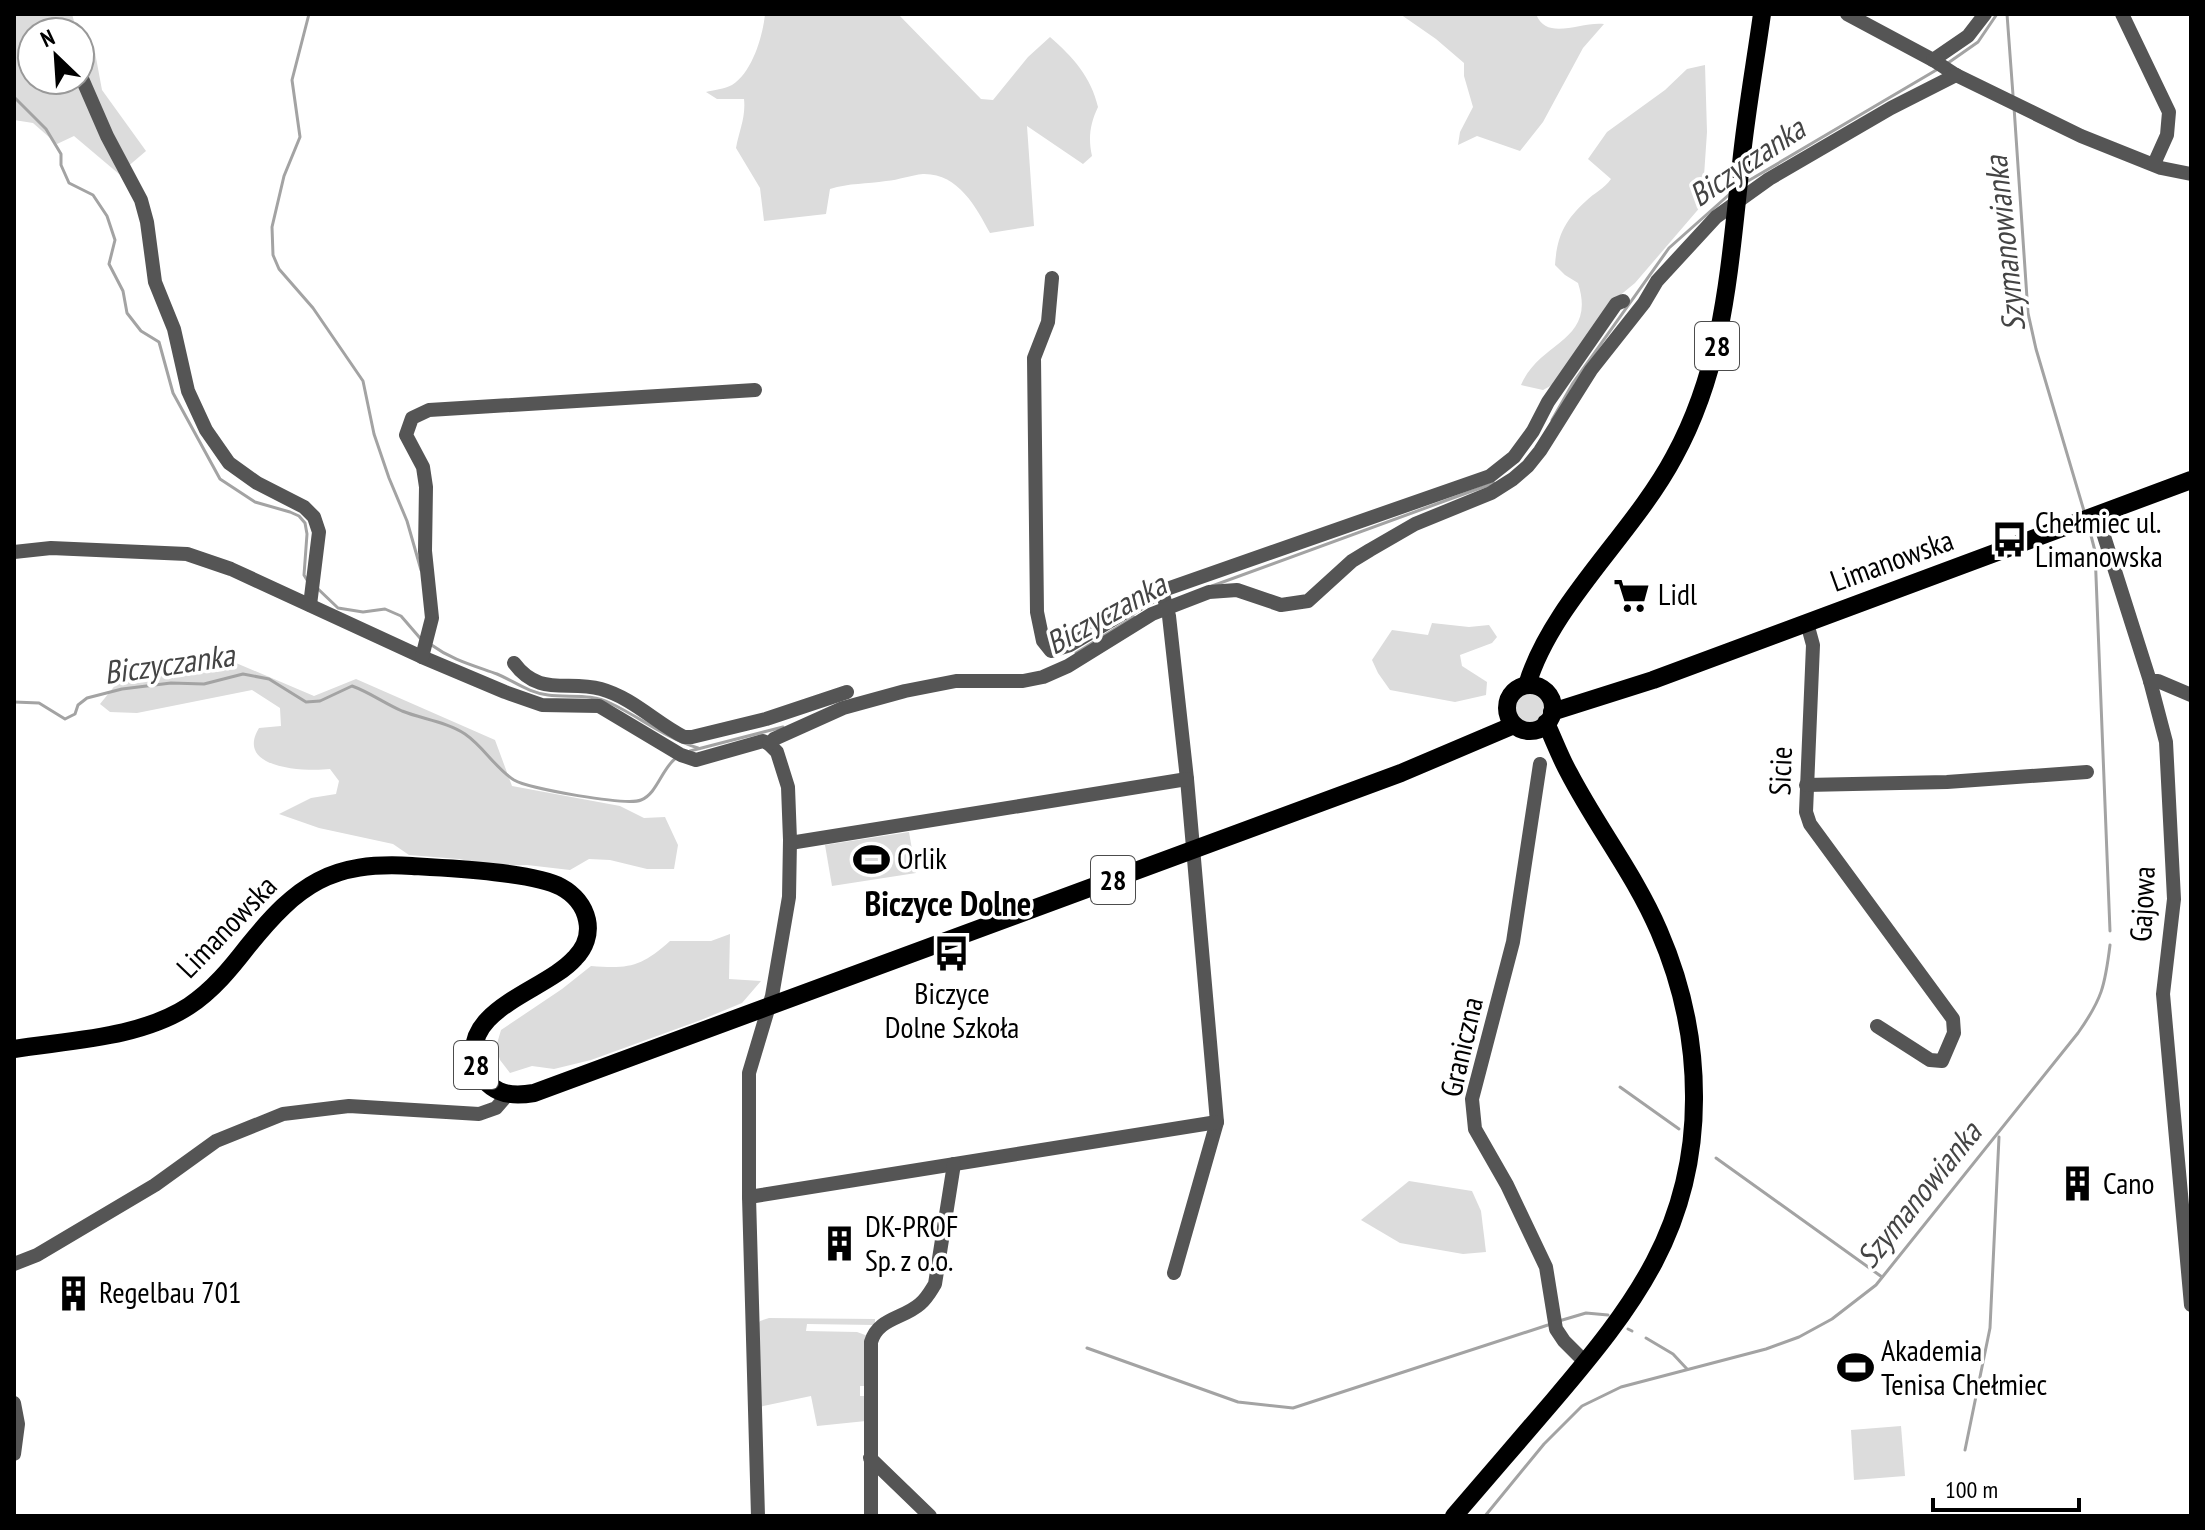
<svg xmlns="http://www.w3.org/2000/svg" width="2205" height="1530" viewBox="0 0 2205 1530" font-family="'PT Sans Narrow',sans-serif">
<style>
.green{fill:#dcdcdc}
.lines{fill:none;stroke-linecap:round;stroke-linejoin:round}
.stream{stroke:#a3a3a3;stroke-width:3}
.minor{stroke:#555;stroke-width:14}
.major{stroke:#000;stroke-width:18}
.labels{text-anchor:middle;stroke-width:7;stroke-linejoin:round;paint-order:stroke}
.shield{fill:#fff;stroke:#4c4c4c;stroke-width:2}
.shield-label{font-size:28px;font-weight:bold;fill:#000}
.poi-label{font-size:30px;fill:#000;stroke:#fff;text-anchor:start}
.street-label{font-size:30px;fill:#000;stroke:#fff}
.water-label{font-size:32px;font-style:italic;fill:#444;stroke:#fff}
.quarter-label{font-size:34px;font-weight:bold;fill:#000;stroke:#fff}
</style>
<rect width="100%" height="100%" fill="#fff"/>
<!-- green -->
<g class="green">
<polygon points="14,14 72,14 77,32 32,32 32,80 80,80 80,35 94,47 102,90 146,151 119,174 74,136 57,144 33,123 14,120"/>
<path d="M 765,14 L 898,14 L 981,99 L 993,100 L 1028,57 L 1050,37 C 1073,57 1091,77 1098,107 C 1090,124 1088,138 1092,156 L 1083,164 L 1027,126 L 1034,226 L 990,233 C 976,207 958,173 923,174 C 911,175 899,180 886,181 C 867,184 849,183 830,189 L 826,214 L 764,221 L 760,188 L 736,148 C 739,131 746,117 744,99 L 717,99 L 706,92 C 713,90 725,89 732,85 C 752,73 763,36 765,14 Z"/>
<path d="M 1400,14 L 1513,14 L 1520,16 L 1521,14 L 1536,14 C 1547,42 1581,21 1604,24 L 1583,48 L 1543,122 L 1520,151 L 1477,136 L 1458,145 L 1460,132 L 1473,107 L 1464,76 L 1464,63 L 1436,39 Z"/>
<path d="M 1705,65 L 1707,132 L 1702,205 L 1635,283 L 1607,306 L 1554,384 L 1543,390 L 1521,385 C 1540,340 1597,342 1578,283 L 1565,275 L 1555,265 C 1557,237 1564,221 1586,201 C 1594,193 1604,189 1611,179 L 1588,159 L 1607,132 L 1665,90 L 1687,69 Z"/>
<polygon points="1432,623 1469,627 1489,625 1497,637 1492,643 1460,655 1462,666 1487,682 1486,695 1455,702 1390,690 1378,673 1372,660 1392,630 1428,635"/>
<path d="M 236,663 L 314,696 L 356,679 L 495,740 L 512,786 L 620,806 L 644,818 L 665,817 L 678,845 L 674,869 L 647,869 L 610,860 L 589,859 L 570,870 L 527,865 L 493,866 L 459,859 L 409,855 L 393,844 L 319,828 L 279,814 L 311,798 L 336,794 L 339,781 L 330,769 C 306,772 234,769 259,728 L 281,726 L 280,708 L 252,690 L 137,713 L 110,712 L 100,704 L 117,683 L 128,678 L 183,669 L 218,672 Z"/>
<circle cx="1529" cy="708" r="15"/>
<polygon points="909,832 916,873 832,886 825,845"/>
<path d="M 730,934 L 729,979 L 761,981 L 742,1003 L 701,1020 L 591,1060 L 554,1069 L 532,1066 L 510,1073 L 500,1060 L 496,1047 L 501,1030 L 562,989 L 591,966 C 629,969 641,967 670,941 L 711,941 Z"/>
<polygon points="1409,1181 1472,1191 1481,1211 1486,1252 1463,1254 1400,1243 1361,1220"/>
<polygon points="769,1318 875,1319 875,1325 807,1324 806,1331 857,1332 868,1336 867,1386 860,1386 860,1396 867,1396 866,1421 817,1426 811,1396 759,1407 756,1328 760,1321"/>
<polygon points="1901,1426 1905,1476 1854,1480 1851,1430"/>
</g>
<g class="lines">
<!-- stream -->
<g class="stream">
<polyline points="309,14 292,80 300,137 284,176 272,227 273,255 279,269 313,308 363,381 374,434 389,478 407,521 421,570"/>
<polyline points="2007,14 2013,95"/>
<polyline points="1948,63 1978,42 1997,14"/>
<polyline points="14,97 46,129 61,154 61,165 69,183 93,195 107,216 115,240 109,264 123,291 127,313 141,331 159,342 173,393 220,479 255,502 290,512 299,516 305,523 307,534 304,575 307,580"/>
<polyline points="2014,107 2028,313 2036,349 2084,511"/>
<polyline points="1748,181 1938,69"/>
<polyline points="1552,420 1573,383 1669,248 1732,192"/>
<polyline points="2089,528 2095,551 2110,931"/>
<polyline points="1212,586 1494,483"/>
<polyline points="316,587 338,608 363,612 385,609 401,616 420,638"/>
<path d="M 430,644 C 452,660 472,665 497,674 C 516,682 527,692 548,695 C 568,698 591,693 610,703 C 640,717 665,738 698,748"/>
<polyline points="1076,653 1134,617"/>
<path d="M 14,702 L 39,703 L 65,719 L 75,714 L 78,705 L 87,698 L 122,689 L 171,683 L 204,684 L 243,674 L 269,679 L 306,702 L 320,701 L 352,686 C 369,692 384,703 402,711 C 422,719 447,722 465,734 C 484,747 495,768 514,780 C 529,789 627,806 641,800 C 657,794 662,768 676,758"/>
<polyline points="690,751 783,727"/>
<polyline points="1620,1087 1679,1129"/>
<polyline points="1716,1158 1882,1277"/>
<polyline points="1559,1321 1586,1313 1608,1315"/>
<polyline points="1628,1329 1632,1331"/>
<polyline points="1646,1338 1673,1354 1687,1369"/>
<polyline points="1087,1348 1238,1402 1293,1408 1548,1325"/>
<polyline points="1965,1450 1990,1328 1999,1137"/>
<path d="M 1485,1516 L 1544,1444 L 1582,1406 L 1621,1387 L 1766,1349 L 1799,1337 L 1832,1319 L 1876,1285 L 2078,1033 C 2102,999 2105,986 2110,945"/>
</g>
<!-- minor -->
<g class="minor">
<polyline points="1847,14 1933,60 1956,75 2081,136 2161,168 2191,174"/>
<polyline points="2122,14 2169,112 2167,135 2154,164"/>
<polyline points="1933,60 1968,36 1985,14"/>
<polyline points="80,74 107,136 141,200 147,222 155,282 174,329 188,391 206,430 229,463 257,483 304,507 314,517 319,532 310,605"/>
<polyline points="1052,278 1048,322 1034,358 1037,612 1043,641 1051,651 1070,645 1161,591 1490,476 1514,457 1533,431 1548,402 1616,304 1623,301"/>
<polyline points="2097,514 2150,681 2166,742 2174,899 2163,994 2191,1305"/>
<polyline points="14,552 51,548 187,554 231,569 422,657 505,692 542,705 599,706 681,755 696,760 763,741 769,744 777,752 788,787 790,840 789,897 772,996 749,1073 749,1197 758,1516"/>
<polyline points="1164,598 1169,616 1187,779 1217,1122 1174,1273"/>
<polyline points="1807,623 1813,645 1806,812 1810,824 1953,1019 1954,1033 1942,1061 1930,1060 1877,1026"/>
<polyline points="422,657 432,618 425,551 426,487 423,467 406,435 412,418 429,410 755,390"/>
<path d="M 514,663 C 539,697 567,680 601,689 C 633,698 656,723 684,737 L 692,737 L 766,719 L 847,692"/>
<polyline points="2150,681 2158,681 2191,695"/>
<polyline points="769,744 774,739 843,708 905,691 956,681 1023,681 1043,677 1068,666 1152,614 1209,592 1237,590 1281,605 1308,601 1352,561 1370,550 1415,524 1491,493 1513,479 1528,466 1540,451 1591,370 1644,303 1657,281 1716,217 1769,179 1891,108 1956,75"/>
<polyline points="1540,764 1513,942 1472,1099 1475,1129 1507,1185 1546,1267 1556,1329 1564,1341 1586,1363"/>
<polyline points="1806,785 1947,782 2087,772"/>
<polyline points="790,843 1187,779"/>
<polyline points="749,1197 1217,1122"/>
<polyline points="14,1264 37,1255 155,1185 216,1141 283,1114 349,1106 479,1114 496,1108 508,1094"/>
<polyline points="14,1403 18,1424 14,1454"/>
<polyline points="870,1458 930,1516"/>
<path d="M 871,1516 L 871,1342 C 878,1318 903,1319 920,1304 C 927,1298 930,1292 935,1284 L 954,1164"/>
</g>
<!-- major -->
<g class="major">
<circle cx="1530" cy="708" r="23"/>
<path d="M 1527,685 C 1551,604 1633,534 1674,457 C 1725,364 1729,267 1741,164 C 1746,114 1755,64 1762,14"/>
<polyline points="1552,712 1653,680 2191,480"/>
<path d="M 14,1049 C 71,1040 140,1038 189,1006 C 213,990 231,968 248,946 C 298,884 331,861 412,866 C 447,868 534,872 561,887 C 574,894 584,906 587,920 C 590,934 585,948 575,958 C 546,991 459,1009 476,1065 C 479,1076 488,1086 499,1091 C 510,1096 522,1095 534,1093 L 1401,773 L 1514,725"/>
<path d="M 1454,1516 C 1487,1478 1520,1439 1553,1401 C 1634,1306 1695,1227 1694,1096 C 1694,1039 1682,984 1659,931 C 1635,875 1597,827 1569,773 C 1560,757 1554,740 1546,723"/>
</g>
</g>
<!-- icons -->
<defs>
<symbol id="bus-bare" viewBox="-9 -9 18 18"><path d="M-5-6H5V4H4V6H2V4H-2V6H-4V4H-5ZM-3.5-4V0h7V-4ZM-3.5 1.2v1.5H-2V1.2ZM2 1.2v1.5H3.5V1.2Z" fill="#000" stroke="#fff" stroke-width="2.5" paint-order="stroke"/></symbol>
<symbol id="supermarket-bare" viewBox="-9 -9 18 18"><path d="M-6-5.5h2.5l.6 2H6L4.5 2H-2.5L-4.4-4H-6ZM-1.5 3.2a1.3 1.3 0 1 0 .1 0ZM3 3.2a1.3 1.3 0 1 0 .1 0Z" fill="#000" stroke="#fff" stroke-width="2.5" paint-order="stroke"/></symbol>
<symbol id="stadium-bare" viewBox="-9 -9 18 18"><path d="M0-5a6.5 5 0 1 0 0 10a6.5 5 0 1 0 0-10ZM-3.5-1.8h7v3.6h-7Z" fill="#000" stroke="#fff" stroke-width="2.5" paint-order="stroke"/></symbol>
<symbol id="building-bare" viewBox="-9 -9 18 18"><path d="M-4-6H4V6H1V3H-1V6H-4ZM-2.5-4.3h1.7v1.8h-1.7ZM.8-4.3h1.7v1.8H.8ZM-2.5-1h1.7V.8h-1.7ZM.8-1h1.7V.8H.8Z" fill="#000" stroke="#fff" stroke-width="2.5" paint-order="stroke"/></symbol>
</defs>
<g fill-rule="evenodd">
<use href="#bus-bare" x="1984" y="514" width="51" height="51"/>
<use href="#supermarket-bare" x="1606" y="570" width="51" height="51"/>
<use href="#stadium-bare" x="846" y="834" width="51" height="51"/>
<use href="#bus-bare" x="926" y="928" width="51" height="51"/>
<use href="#building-bare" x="2052" y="1158" width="51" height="51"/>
<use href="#building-bare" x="814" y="1218" width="51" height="51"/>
<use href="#building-bare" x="48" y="1268" width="51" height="51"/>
<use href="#stadium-bare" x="1830" y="1342" width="51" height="51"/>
</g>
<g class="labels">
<!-- shield labels -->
<g class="shield">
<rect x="1695" y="322" width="44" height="48" rx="6"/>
<rect x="1091" y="856" width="44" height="48" rx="6"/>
<rect x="454" y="1041" width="44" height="48" rx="6"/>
</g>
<g class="shield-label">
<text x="1717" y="356">28</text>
<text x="1113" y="890">28</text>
<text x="476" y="1075">28</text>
</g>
<!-- poi labels -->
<g class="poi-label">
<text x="2035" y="533">Chełmiec ul.<tspan x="2035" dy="34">Limanowska</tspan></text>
<text x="1658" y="605">Lidl</text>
<text x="897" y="869">Orlik</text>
<text x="952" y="1004" text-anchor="middle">Biczyce<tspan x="952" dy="34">Dolne Szkoła</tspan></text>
<text x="2103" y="1194">Cano</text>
<text x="865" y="1237">DK-PROF<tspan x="865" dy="34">Sp. z o.o.</tspan></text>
<text x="99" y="1303">Regelbau 701</text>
<text x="1881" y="1361">Akademia<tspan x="1881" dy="34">Tenisa Chełmiec</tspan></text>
</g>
<!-- street labels -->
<g class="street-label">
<text transform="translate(1892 561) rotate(-20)" y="10">Limanowska</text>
<text transform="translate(1781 771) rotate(-88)" y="10">Sicie</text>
<text transform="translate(2143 904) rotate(-87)" y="10">Gajowa</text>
<text transform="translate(227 927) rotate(-46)" y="10">Limanowska</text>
<text transform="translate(1462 1047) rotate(-77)" y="10">Graniczna</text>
</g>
<!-- water labels -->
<g class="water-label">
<text transform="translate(1747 162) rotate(-34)" y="11">Biczyczanka</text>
<text transform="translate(2005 244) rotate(-96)" y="11">Szymanowianka</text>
<text transform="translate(1106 614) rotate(-29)" y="11">Biczyczanka</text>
<text transform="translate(169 664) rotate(-8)" y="11">Biczyczanka</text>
<text transform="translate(1919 1195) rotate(-51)" y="11">Szymanowianka</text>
</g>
<!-- quarter labels -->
<g class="quarter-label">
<text x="948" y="916">Biczyce Dolne</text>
</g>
</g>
<!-- border -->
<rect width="2205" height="1530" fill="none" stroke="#000000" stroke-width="32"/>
<!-- north arrow -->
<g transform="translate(56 56) rotate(335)"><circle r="38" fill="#ffffff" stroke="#999999" stroke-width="2"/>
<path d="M0-6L14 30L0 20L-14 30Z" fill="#000000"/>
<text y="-12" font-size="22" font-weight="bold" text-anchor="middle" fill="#000000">N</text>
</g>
<!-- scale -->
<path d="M1933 1498v12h146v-12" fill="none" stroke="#000000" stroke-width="4"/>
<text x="1945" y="1498" font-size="24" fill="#000000" stroke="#ffffff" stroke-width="6" paint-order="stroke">100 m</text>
</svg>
